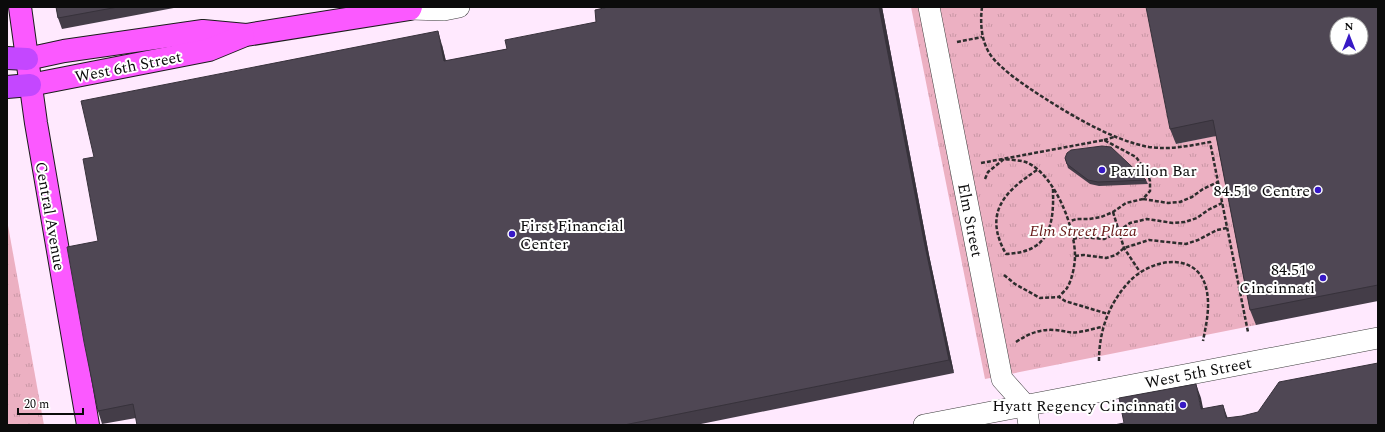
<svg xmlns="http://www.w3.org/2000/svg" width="1385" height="432" viewBox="0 0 1385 432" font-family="Spectral,serif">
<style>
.grass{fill:url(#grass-tufts)}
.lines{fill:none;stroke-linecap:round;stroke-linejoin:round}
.minor-casing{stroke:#3e3e3e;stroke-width:22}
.major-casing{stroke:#1c1c1c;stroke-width:24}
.highway-casing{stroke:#1c1c1c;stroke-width:24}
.path{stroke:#2d2d2d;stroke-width:2.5;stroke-dasharray:4 2;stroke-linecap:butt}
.minor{stroke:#fff;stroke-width:21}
.major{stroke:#fb59ff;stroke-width:22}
.highway{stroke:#c447ff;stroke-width:22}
.wall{fill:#443d48}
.shaded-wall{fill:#37323b}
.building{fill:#4f4754;stroke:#37323b;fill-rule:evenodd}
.poi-dot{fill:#3719c5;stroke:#fff;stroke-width:1.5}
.labels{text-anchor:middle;stroke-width:4;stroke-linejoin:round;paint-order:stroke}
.street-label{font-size:16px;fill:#0b0b0b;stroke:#fff}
.poi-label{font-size:16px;fill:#0b0b0b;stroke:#fff;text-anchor:end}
.park-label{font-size:16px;font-style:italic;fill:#671817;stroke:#fff}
</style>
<defs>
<pattern id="grass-tufts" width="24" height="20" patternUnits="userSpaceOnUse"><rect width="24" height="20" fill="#ecb0c2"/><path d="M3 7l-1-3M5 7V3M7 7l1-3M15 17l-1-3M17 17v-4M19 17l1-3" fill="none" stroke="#c996a5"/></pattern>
</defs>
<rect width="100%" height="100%" fill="#ffe9fe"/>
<!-- grass -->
<g class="grass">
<polygon points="911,7 1149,7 1176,144 1218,135 1256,325 985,379"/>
<polygon points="7,220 44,425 7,425"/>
</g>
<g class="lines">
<defs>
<g id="minor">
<polyline points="929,7 1002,379 1026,406 1029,425"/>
<polyline points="410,9 444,10 459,7"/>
<polyline points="924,425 1378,338"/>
</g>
<g id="major">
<polyline points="20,7 36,123 88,425"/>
<polyline points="27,59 64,51 203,31 246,35 410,9 411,7"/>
<polyline points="30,85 209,50 243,36"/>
</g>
<g id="highway">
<polyline points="7,58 27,59"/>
<polyline points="7,87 30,85"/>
</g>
</defs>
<!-- minor casing -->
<use href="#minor" class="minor-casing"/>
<!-- major casing -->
<use href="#major" class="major-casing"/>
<!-- highway casing -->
<use href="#highway" class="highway-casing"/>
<!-- path -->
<g class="path">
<path d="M 982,7 C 980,23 981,43 992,57 C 1002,69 1016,79 1029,88 C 1062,110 1110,140 1149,147 C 1171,150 1188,146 1210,142 L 1248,332"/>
<polyline points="957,42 982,37"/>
<polyline points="1104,140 1114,137"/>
<polyline points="981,163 1104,140 1136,157 1148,174 1150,181 1150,191 1143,199 1126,203 1113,212 1101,217 1089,219 1077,219 1070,221"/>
<path d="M 1037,170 C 1004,192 983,213 1006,254 C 1050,252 1054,225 1053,189"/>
<path d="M 985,179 L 988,172 L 1004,159 C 1011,160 1022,160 1028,163 C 1055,176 1075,227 1075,256 C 1075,265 1072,280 1067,288 C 1065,291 1061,294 1059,297"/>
<polyline points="1143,199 1168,203 1180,202 1192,197 1203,189 1218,182"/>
<polyline points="1113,212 1124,248 1140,272"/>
<polyline points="1073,239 1081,237 1104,239 1111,236 1130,223 1147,219 1173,223 1185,222 1197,218 1208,210 1222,203"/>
<polyline points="1075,256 1084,255 1106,258 1116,255 1124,248 1149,240 1186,244 1198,240 1217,230 1227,228"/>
<polyline points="1004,275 1015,284 1040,298 1059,297 1065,301 1108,314"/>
<path d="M 1016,342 C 1028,334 1039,329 1054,330 C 1063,330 1070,334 1079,332 C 1087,331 1095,328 1103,327"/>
<path d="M 1099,361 C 1099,332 1108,305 1128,283 C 1151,257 1200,250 1207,292 C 1210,309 1206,325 1203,341"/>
</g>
<!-- minor -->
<use href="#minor" class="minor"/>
<!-- major -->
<use href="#major" class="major"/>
<!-- highway -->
<use href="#highway" class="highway"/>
</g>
<!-- wall -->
<g class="wall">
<polygon points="56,7 179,7 62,29 58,18"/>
<polygon points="608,7 882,7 929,255 954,373 696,425 137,425 136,418 102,424 98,411 98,241 442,45 446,61 507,49 596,22"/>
<polygon points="1378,7 1378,301 1256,325 1250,310 1216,136 1176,144 1170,129"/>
<polygon points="1065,158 1146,180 1148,184 1099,186 1090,184 1068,168"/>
</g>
<!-- shaded-wall -->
<g class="shaded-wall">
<polygon points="879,7 882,7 929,255 954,373 949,360 924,241"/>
<polygon points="438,31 442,45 449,75 444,61"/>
<polygon points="1196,384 1201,398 1206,423 1201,409"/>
<polygon points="1223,405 1228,419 1226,418"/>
</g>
<!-- building -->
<g class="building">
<polygon points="56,7 118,7 58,18"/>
<polygon points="608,7 879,7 924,241 949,360 624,425 137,425 133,404 98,411 84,342 67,247 98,241 83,159 94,157 81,101 438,31 444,61 507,49 505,40 596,22 595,10"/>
<path d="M 1146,7 L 1378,7 L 1378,285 L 1250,310 L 1213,120 L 1170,129 ZM 1337,24 L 1361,24 L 1361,48 L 1337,48 Z"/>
<polygon points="1102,146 1111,147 1146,180 1098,182 1088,180 1067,164 1065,158 1067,153 1071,150"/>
<polygon points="1378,363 1378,425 1114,425 1124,423 1119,398 1196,384 1201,409 1223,405 1226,418 1242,416 1258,412 1279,382"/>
</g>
<!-- markers -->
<g class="poi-dot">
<circle cx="1102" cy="170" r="4"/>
<circle cx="1318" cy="190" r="4"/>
<circle cx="512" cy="234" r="4"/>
<circle cx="1323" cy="278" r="4"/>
<circle cx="1183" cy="405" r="4"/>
</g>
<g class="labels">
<!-- street labels -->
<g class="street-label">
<text transform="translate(128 66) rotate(-11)" y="6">West 6th Street</text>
<text transform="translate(51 216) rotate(80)" y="6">Central Avenue</text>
<text transform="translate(971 220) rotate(79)" y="6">Elm Street</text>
<text transform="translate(1198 372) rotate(-11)" y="6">West 5th Street</text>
</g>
<!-- poi labels -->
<g class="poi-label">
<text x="1110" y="176" text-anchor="start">Pavilion Bar</text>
<text x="1310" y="196">84.51° Centre</text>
<text x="520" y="231" text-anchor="start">First Financial<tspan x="520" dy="18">Center</tspan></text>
<text x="1315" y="275">84.51°<tspan x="1315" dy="18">Cincinnati</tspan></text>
<text x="1175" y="411">Hyatt Regency Cincinnati</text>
</g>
<!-- park labels -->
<g class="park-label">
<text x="1083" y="236">Elm Street Plaza</text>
</g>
</g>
<!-- border -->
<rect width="1385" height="432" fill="none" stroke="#0b0b0b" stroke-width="16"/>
<!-- north arrow -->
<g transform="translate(1349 36)"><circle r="19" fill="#ffffff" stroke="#9d9d9d"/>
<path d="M0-3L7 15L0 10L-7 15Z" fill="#3719c5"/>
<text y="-6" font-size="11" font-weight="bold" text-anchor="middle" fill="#0b0b0b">N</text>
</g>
<!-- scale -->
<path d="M18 408v6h65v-6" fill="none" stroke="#0b0b0b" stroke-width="2"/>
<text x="24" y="408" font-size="12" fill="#0b0b0b" stroke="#ffffff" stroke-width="3" paint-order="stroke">20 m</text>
</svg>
